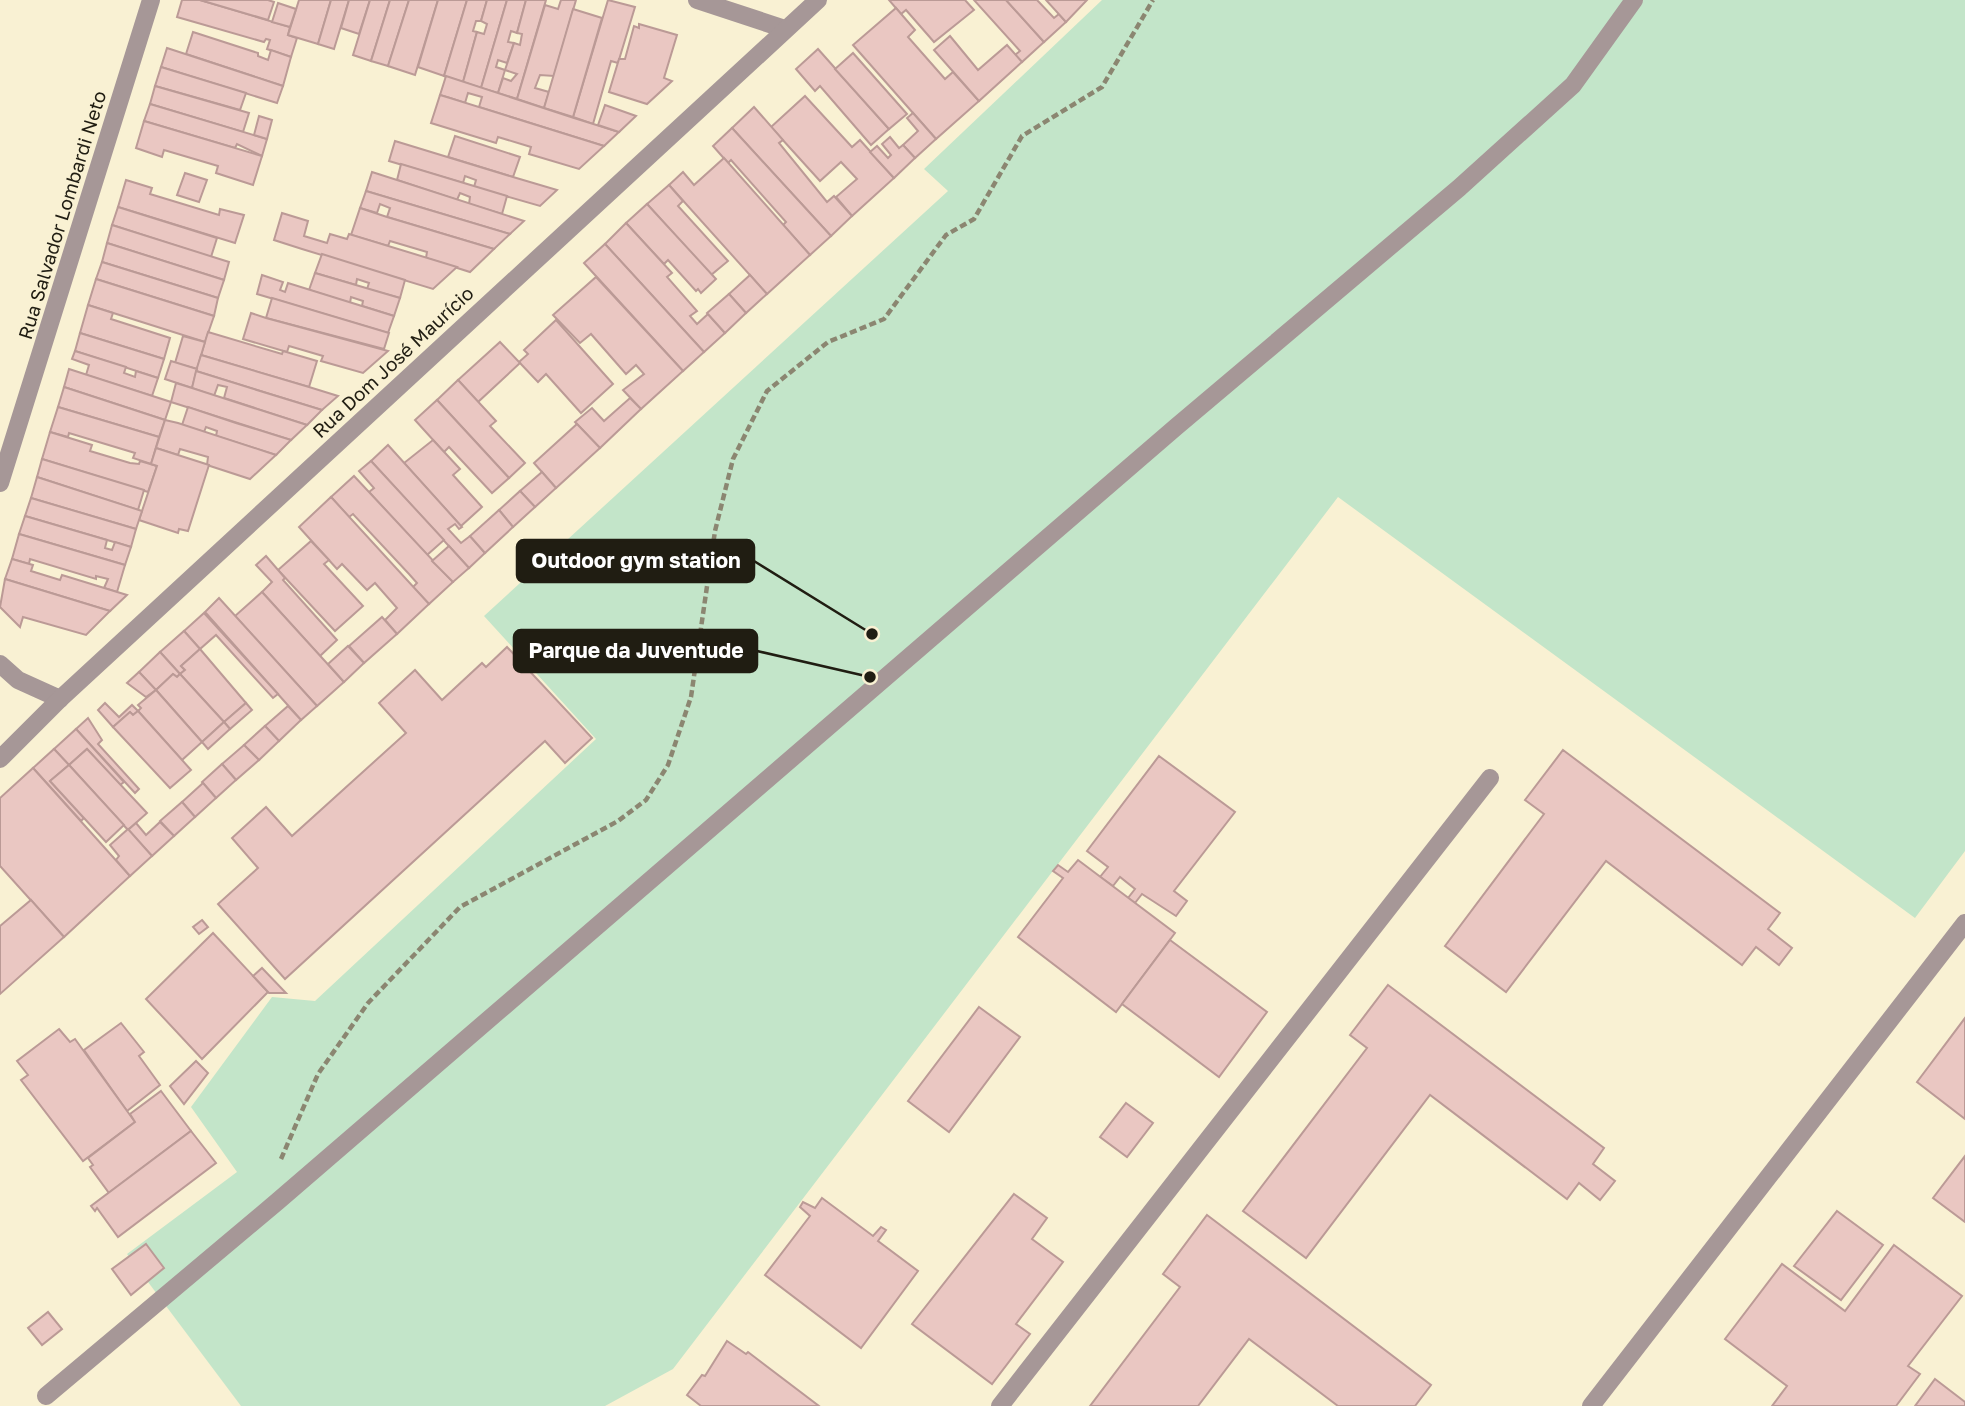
<svg xmlns="http://www.w3.org/2000/svg" width="1965" height="1406" viewBox="0 0 1965 1406" font-family="'Golos Text',sans-serif">
<style>
.green{fill:#c3e5c9}
.building{fill:#eac7c2;stroke:#bb9a96;stroke-width:2}
.lines{fill:none;stroke-linecap:round;stroke-linejoin:round}
.path{stroke:#8b8671;stroke-width:4.5;stroke-dasharray:7 3.5;stroke-linecap:butt}
.service{stroke:#a69797;stroke-width:18}
.pedestrian{stroke:#a69797;stroke-width:18}
.minor{stroke:#a69797;stroke-width:18}
.labels{text-anchor:middle;stroke-width:6;stroke-linejoin:round;paint-order:stroke}
.street-label{font-size:19px;fill:#201d12;stroke:#f9f1d3}
.leader{fill:none;stroke:#201d12;stroke-width:2.5}
.callout-dot{fill:#201d12;stroke:#f9f1d3;stroke-width:2.5}
.callout{fill:#201d12;stroke:#201d12;stroke-width:2.5}
.callout-label{font-size:21px;text-anchor:middle;font-weight:bold;fill:#fff}
</style>
<rect width="100%" height="100%" fill="#f9f1d3"/>
<!-- green -->
<polygon class="green" points="1102,0 1965,0 1965,851 1915,918 1338,497 673,1369 605,1406 241,1406 127,1254 237,1172 191,1107 272,997 315,1001 596,739 484,616 948,191 924,169"/>
<!-- building -->
<g class="building">
<polygon points="182,0 200,0 290,27 288,35 297,38 291,57 267,49 270,40 266,39 264,42 177,17"/>
<polygon points="200,0 268,0 274,2 268,20"/>
<polygon points="299,0 331,0 318,44 288,35"/>
<polygon points="331,0 349,0 334,49 318,44"/>
<polygon points="349,0 370,0 359,34 341,28"/>
<polygon points="370,0 390,0 371,61 353,55"/>
<polygon points="390,0 409,0 388,66 371,61"/>
<polygon points="409,0 438,0 415,75 388,66"/>
<polygon points="438,0 467,0 444,76 418,67"/>
<polygon points="467,0 487,0 481,21 476,21 473,31 477,32 463,82 444,76"/>
<polygon points="487,0 507,0 481,88 463,82 477,32 484,34 487,24 481,21"/>
<polygon points="507,0 526,0 517,33 511,31 508,42 514,43 507,63 498,60 496,67 505,70 498,93 481,88"/>
<polygon points="526,0 546,0 517,99 498,93 503,78 511,81 517,74 505,70 514,43 520,45 522,34 517,33"/>
<polygon points="561,0 576,0 554,76 540,75 535,88 549,92 544,108 517,99 545,5 558,9"/>
<polygon points="608,0 635,7 618,63 611,61 593,124 573,117"/>
<polygon points="889,0 965,0 974,10 934,42 906,10 901,14"/>
<polygon points="974,0 1006,0 1044,42 1022,62 1015,55 1020,51"/>
<polygon points="1006,0 1037,0 1054,18 1059,14 1066,22 1044,42"/>
<polygon points="1046,0 1087,0 1066,22"/>
<polygon points="278,3 296,9 290,27 272,22"/>
<polygon points="896,8 915,30 908,37 945,79 953,72 979,101 936,139 853,45"/>
<polygon points="573,9 602,18 573,117 544,108"/>
<polygon points="639,24 677,35 664,78 672,81 647,104 609,92 619,59 625,59 634,26 639,28"/>
<polygon points="193,32 258,53 258,56 268,60 271,50 291,57 283,86 186,54"/>
<polygon points="950,36 978,70 1007,45 1022,62 979,101 934,50"/>
<polygon points="167,48 283,86 277,103 161,67"/>
<polygon points="818,49 889,129 871,145 820,86 815,91 796,69"/>
<polygon points="853,53 907,114 889,129 835,69"/>
<polygon points="161,67 246,93 240,110 155,86"/>
<polygon points="446,76 574,118 619,132 604,146 479,107 482,97 468,93 465,103 450,98 440,95"/>
<polygon points="155,86 249,113 243,132 150,104"/>
<polygon points="440,95 450,98 604,146 579,169 529,154 531,147 498,137 496,143 431,123"/>
<polygon points="805,96 852,147 860,140 894,178 852,216 836,197 857,179 841,162 820,181 771,127"/>
<polygon points="150,104 267,139 262,156 237,144 235,148 144,121"/>
<polygon points="605,105 636,116 619,132 598,125"/>
<polygon points="754,107 783,140 779,143 827,202 834,196 852,216 831,236 732,128"/>
<polygon points="913,113 936,139 915,158 903,145 918,131 907,118"/>
<polygon points="259,116 272,120 267,139 254,135"/>
<polygon points="144,121 262,156 253,185 216,173 218,166 164,150 162,157 136,148"/>
<polygon points="732,128 831,236 810,255 783,225 786,222 731,160 728,163 713,146"/>
<polygon points="455,136 520,157 513,177 448,157"/>
<polygon points="890,137 899,148 903,145 915,158 894,178 870,152 877,146 888,158 891,155 882,144"/>
<polygon points="395,141 513,177 557,190 540,206 474,187 476,180 465,176 463,183 389,161"/>
<polygon points="724,158 810,255 767,294 669,185 683,172 694,185"/>
<polygon points="401,164 507,196 502,214 469,204 470,197 460,193 457,200 397,180"/>
<polygon points="372,172 397,180 524,221 510,234 366,191"/>
<polygon points="185,173 207,180 199,202 177,195"/>
<polygon points="126,180 152,188 150,194 219,215 220,209 244,215 235,243 118,207"/>
<polygon points="669,185 683,201 678,206 728,261 711,275 647,204"/>
<polygon points="366,191 510,234 494,249 387,217 390,208 380,204 377,213 360,208"/>
<polygon points="647,204 716,279 701,293 698,289 696,291 668,260 664,264 626,223"/>
<polygon points="118,207 217,238 211,257 112,225"/>
<polygon points="360,208 387,217 494,249 470,272 426,258 427,252 390,241 388,246 351,235"/>
<polygon points="282,213 308,221 304,236 327,243 330,234 347,239 349,234 457,267 433,289 302,249 274,240"/>
<polygon points="626,223 672,273 667,277 697,311 690,316 697,324 708,314 725,333 704,352 605,244"/>
<polygon points="112,225 229,262 224,280 107,243"/>
<polygon points="107,243 224,280 218,298 102,262"/>
<polygon points="605,244 704,352 683,371 584,263"/>
<polygon points="322,254 405,280 400,298 367,289 369,283 357,279 356,285 315,273"/>
<polygon points="102,262 218,298 214,316 96,279"/>
<polygon points="315,273 400,298 394,316 362,306 363,301 351,297 350,303 309,290"/>
<polygon points="262,275 283,282 280,290 285,292 288,283 394,316 388,333 257,294"/>
<polygon points="750,275 767,294 746,313 729,294"/>
<polygon points="596,277 683,371 641,409 623,390 644,374 636,365 626,374 591,334 580,343 553,315"/>
<polygon points="96,279 214,316 205,342 88,305"/>
<polygon points="729,294 746,313 725,333 707,313"/>
<polygon points="272,298 389,333 384,349 266,318"/>
<polygon points="88,305 113,313 111,319 170,338 164,359 80,333"/>
<polygon points="251,313 266,318 388,351 363,373 321,361 323,356 289,346 287,352 243,339"/>
<polygon points="556,320 613,384 581,413 546,374 538,382 519,362 528,354 524,350"/>
<polygon points="208,332 282,354 283,351 317,361 309,387 201,355"/>
<polygon points="80,333 164,359 158,378 75,351"/>
<polygon points="183,336 205,342 197,369 175,363"/>
<polygon points="500,342 520,363 478,402 458,380"/>
<polygon points="75,351 126,367 124,373 135,377 136,371 158,378 152,396 86,375 89,365 72,359"/>
<polygon points="201,355 309,387 338,396 322,410 196,371"/>
<polygon points="171,361 197,369 192,388 165,379"/>
<polygon points="69,369 171,402 165,420 64,387"/>
<polygon points="196,371 273,395 322,410 307,425 224,398 227,387 218,385 214,396 192,388"/>
<polygon points="458,380 496,421 490,426 525,463 509,478 437,400"/>
<polygon points="176,383 192,388 307,425 291,440 171,402"/>
<polygon points="64,387 165,420 159,437 58,407"/>
<polygon points="630,398 641,409 600,448 575,422 592,408 604,421"/>
<polygon points="437,400 509,478 492,493 449,447 444,452 415,420"/>
<polygon points="58,407 159,437 151,464 133,458 135,453 69,433 68,437 50,432"/>
<polygon points="188,407 236,423 291,440 276,455 216,436 217,431 206,427 204,432 182,425"/>
<polygon points="165,420 178,423 276,455 250,479 207,465 208,457 180,449 178,455 156,448"/>
<polygon points="577,424 600,448 556,488 534,463"/>
<polygon points="50,432 92,445 90,451 130,463 139,464 140,461 157,466 148,492 42,459"/>
<polygon points="433,440 460,469 453,475 482,507 461,526 404,463"/>
<polygon points="388,445 462,527 459,529 455,524 448,529 461,543 470,536 485,553 469,568 371,461"/>
<polygon points="156,448 209,465 188,531 179,529 178,533 139,520 157,466 151,464"/>
<polygon points="42,459 144,490 138,510 37,477"/>
<polygon points="371,461 444,540 427,555 369,492 374,488 359,471"/>
<polygon points="542,472 556,488 535,507 520,491"/>
<polygon points="354,476 453,582 429,604 413,587 417,583 409,574 353,514 349,517 331,497"/>
<polygon points="37,477 142,511 136,529 31,498"/>
<polygon points="520,491 535,507 513,527 499,510"/>
<polygon points="331,497 429,604 397,634 385,620 397,608 375,583 367,590 342,564 337,569 299,527"/>
<polygon points="31,498 136,529 131,547 25,516"/>
<polygon points="499,510 513,527 485,553 470,536"/>
<polygon points="25,516 107,540 105,548 112,550 115,542 131,547 125,565 19,534"/>
<polygon points="19,534 125,565 117,592 104,588 108,579 96,576 96,579 30,559 29,564 12,559"/>
<polygon points="311,541 329,560 324,564 363,606 335,631 278,570"/>
<polygon points="449,546 469,568 453,582 432,561"/>
<polygon points="266,556 285,578 283,580 337,640 320,656 262,592 272,582 256,565"/>
<polygon points="12,559 33,565 31,571 60,580 62,575 127,595 110,611 5,579"/>
<polygon points="5,579 110,611 86,635 23,617 20,627 0,607"/>
<polygon points="262,592 344,682 317,706 235,616"/>
<polygon points="219,598 317,706 301,720 205,612"/>
<polygon points="204,613 278,694 273,698 216,635 200,649 184,631"/>
<polygon points="382,617 397,634 364,663 349,646"/>
<polygon points="184,631 200,649 181,666 185,670 180,674 160,652"/>
<polygon points="348,646 364,663 344,682 328,664"/>
<polygon points="507,647 592,738 565,763 545,741 285,979 218,904 258,868 232,838 266,807 292,836 406,733 379,703 415,670 442,700 482,663 486,667"/>
<polygon points="200,649 246,703 224,722 180,674 185,670 181,666"/>
<polygon points="160,652 180,674 177,677 173,674 156,690 139,672"/>
<polygon points="139,672 156,690 146,697 127,683"/>
<polygon points="173,674 177,677 180,674 224,722 202,742 156,690"/>
<polygon points="156,690 202,742 182,760 138,711 141,708 138,705"/>
<polygon points="105,703 119,717 132,705 138,711 133,715 130,712 113,727 98,710"/>
<polygon points="246,703 252,710 230,729 224,722"/>
<polygon points="288,706 301,720 279,741 265,726"/>
<polygon points="138,711 191,770 170,788 113,727 130,712 133,715"/>
<polygon points="88,718 102,740 98,744 139,789 135,793 76,729"/>
<polygon points="224,722 230,729 208,749 202,742"/>
<polygon points="265,726 279,741 259,760 244,745"/>
<polygon points="76,729 124,782 120,785 87,749 69,765 54,749"/>
<polygon points="244,745 259,760 236,780 222,764"/>
<polygon points="54,749 69,765 50,781 84,818 81,821 33,768"/>
<polygon points="87,749 147,813 128,830 69,765"/>
<polygon points="1563,750 1780,913 1768,929 1792,948 1779,965 1756,947 1742,965 1606,861 1506,992 1445,946 1544,814 1525,800"/>
<polygon points="1159,756 1235,812 1174,891 1187,901 1176,916 1142,894 1135,903 1128,898 1135,889 1120,877 1113,886 1100,877 1108,867 1087,851"/>
<polygon points="222,764 236,780 216,798 202,782"/>
<polygon points="69,765 124,825 106,842 50,781"/>
<polygon points="33,768 130,876 64,937 0,866 0,798"/>
<polygon points="203,783 216,798 195,817 182,802"/>
<polygon points="182,802 195,817 174,836 160,821"/>
<polygon points="160,822 174,836 152,856 128,830 136,823 146,835"/>
<polygon points="128,829 152,856 130,876 116,860 119,856 110,845"/>
<polygon points="1078,860 1175,933 1116,1012 1018,937 1063,878 1053,871 1058,865 1068,872"/>
<polygon points="31,900 64,937 0,994 0,926"/>
<polygon points="202,920 208,927 199,934 193,927"/>
<polygon points="213,933 268,992 202,1059 146,999"/>
<polygon points="1170,940 1267,1012 1219,1077 1122,1004"/>
<polygon points="262,968 286,993 269,993 255,978 253,976"/>
<polygon points="1388,985 1604,1148 1593,1164 1615,1181 1600,1200 1579,1183 1567,1199 1430,1095 1306,1258 1243,1211 1367,1048 1350,1035"/>
<polygon points="979,1007 1020,1037 949,1132 908,1101"/>
<polygon points="1965,1018 1965,1119 1917,1082"/>
<polygon points="121,1023 144,1052 139,1056 160,1085 127,1111 84,1050"/>
<polygon points="59,1029 70,1042 75,1039 135,1122 83,1161 21,1080 28,1075 17,1061"/>
<polygon points="196,1061 208,1073 184,1104 170,1086"/>
<polygon points="161,1091 191,1131 109,1193 90,1167 93,1165 88,1158 135,1122 130,1114"/>
<polygon points="1126,1103 1153,1123 1127,1157 1100,1137"/>
<polygon points="191,1131 216,1163 118,1237 97,1208 95,1211 91,1206"/>
<polygon points="1965,1156 1965,1222 1933,1198"/>
<polygon points="1014,1194 1047,1218 1032,1239 1063,1262 1016,1324 1030,1334 992,1384 912,1324"/>
<polygon points="822,1198 873,1236 881,1227 886,1230 878,1241 918,1271 861,1348 765,1275 810,1216 800,1207 803,1202 815,1208"/>
<polygon points="1837,1211 1883,1245 1841,1300 1794,1266"/>
<polygon points="1207,1215 1431,1385 1415,1406 1338,1406 1249,1339 1198,1406 1090,1406 1180,1287 1163,1274"/>
<polygon points="146,1244 164,1268 131,1295 112,1269"/>
<polygon points="1894,1245 1962,1296 1908,1366 1920,1374 1896,1406 1772,1406 1787,1386 1725,1339 1782,1264 1845,1311"/>
<polygon points="48,1312 62,1329 42,1345 28,1328"/>
<polygon points="727,1341 746,1354 748,1352 819,1406 701,1406 687,1395 702,1375 705,1376"/>
<polygon points="1935,1379 1965,1402 1965,1406 1915,1406"/>
</g>
<g class="lines">
<!-- path -->
<polyline class="path" points="281,1159 318,1074 368,1003 460,907 618,821 646,800 668,765 691,697 715,531 733,459 767,391 828,342 884,319 946,235 974,219 1022,136 1102,87 1153,0"/>
<!-- service -->
<g class="service">
<polyline points="1000,1406 1490,778"/>
<polyline points="1591,1406 1965,923"/>
</g>
<!-- pedestrian -->
<polyline class="pedestrian" points="46,1396 278,1201 1176,427 1459,188 1573,85 1634,0"/>
<!-- minor -->
<g class="minor">
<polyline points="697,0 785,29"/>
<polyline points="0,483 151,0"/>
<polyline points="0,664 18,680 60,699"/>
<polyline points="0,759 60,699 818,0"/>
</g>
</g>
<g class="labels">
<!-- street labels -->
<g class="street-label">
<text transform="translate(62 215) rotate(-73)" y="7">Rua Salvador Lombardi Neto</text>
<text transform="translate(393 362) rotate(-43)" y="7">Rua Dom José Maurício</text>
</g>
</g>
<!-- callouts -->
<path class="leader" d="M872 634L754 561M870 677L757 651"/>
<g class="callout-dot">
<circle cx="872" cy="634" r="7"/>
<circle cx="870" cy="677" r="7"/>
</g>
<g class="callout">
<rect x="517" y="540" width="237" height="42" rx="7"/>
<rect x="514" y="630" width="243" height="42" rx="7"/>
</g>
<g class="callout-label">
<text x="636" y="568">Outdoor gym station</text>
<text x="636" y="658">Parque da Juventude</text>
</g>
</svg>
